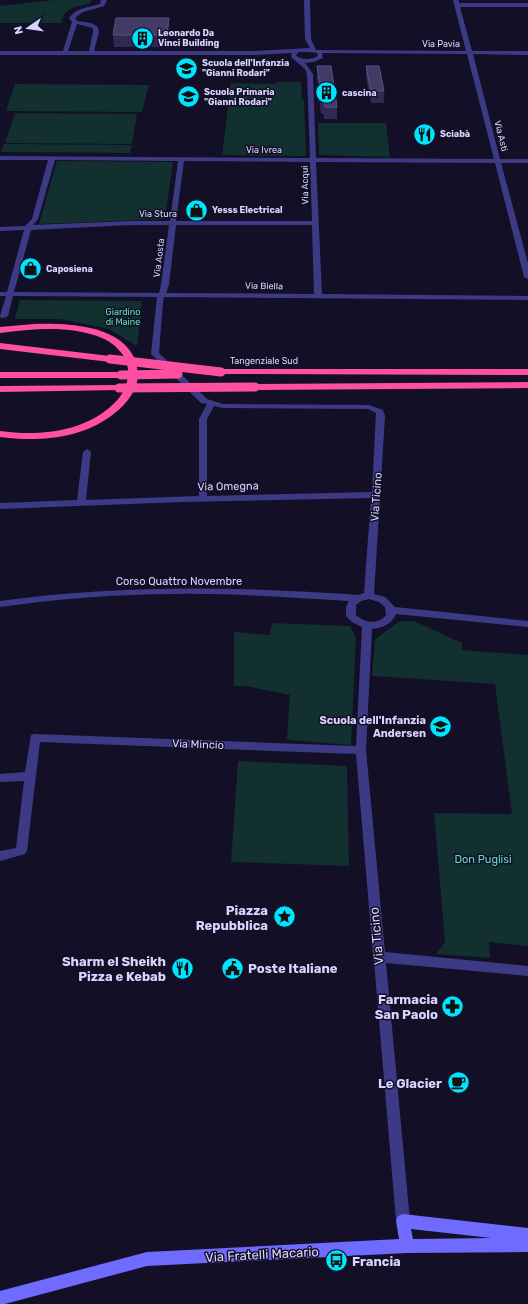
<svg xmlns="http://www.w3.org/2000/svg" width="528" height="1304" viewBox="0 0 528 1304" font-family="Rubik,sans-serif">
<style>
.green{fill:#12302f}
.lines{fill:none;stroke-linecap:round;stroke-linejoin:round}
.street{fill:#3d3a85;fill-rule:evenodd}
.secondary{fill:#6f6bff;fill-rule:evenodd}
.highway{fill:#ff4fa3;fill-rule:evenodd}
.highway-bridge{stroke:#ff4fa3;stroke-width:9}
.wall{fill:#312854}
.shaded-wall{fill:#1d163a}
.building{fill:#433a66;stroke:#5a527e}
.labels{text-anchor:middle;stroke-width:3;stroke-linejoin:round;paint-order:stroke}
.far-poi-label{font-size:9px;font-weight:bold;fill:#d9d4ff;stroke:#130f26;text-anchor:start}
.far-street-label{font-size:9px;fill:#d9d4ff;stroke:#130f26}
.far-park-label{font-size:9px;fill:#5fe0c0;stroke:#130f26}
.street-label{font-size:11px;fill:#d9d4ff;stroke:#130f26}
.poi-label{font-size:11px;font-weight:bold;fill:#d9d4ff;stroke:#130f26;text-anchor:end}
.park-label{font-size:11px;fill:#5fe0c0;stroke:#130f26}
.near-poi-label{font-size:13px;font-weight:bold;fill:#d9d4ff;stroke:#130f26;text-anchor:end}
.near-street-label{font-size:13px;fill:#d9d4ff;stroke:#130f26}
</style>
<rect width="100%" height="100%" fill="#130f26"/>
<!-- green -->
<g class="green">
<path d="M 54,0 L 92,0 L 89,4 C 74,7 65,7 61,23 L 0,23 L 0,6 Z"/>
<polygon points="276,82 301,82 302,100 304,100 306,155 304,156 222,155 231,83 275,84"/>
<polygon points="15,84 149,85 142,112 6,111"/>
<polygon points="15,113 137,114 132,144 5,143"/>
<polygon points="318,123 386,123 390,157 319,155"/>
<polygon points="4,144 132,145 130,153 1,152"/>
<polygon points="57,161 173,162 165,219 39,224"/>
<polygon points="20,300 142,301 137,346 109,329 60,319 15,319"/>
<polygon points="407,621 414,621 462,643 462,650 528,655 528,946 489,942 490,958 436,954 445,942 434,813 512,814 495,684 372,676 375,639 399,622"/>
<polygon points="272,623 350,626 356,638 351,745 287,740 290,695 246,686 234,686 234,632 270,635"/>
<polygon points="238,761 347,766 349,866 231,862"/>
</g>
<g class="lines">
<!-- street -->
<path class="street" d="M 101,0 L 107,0 L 104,6 L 83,12 L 75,18 L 77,21 L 91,23 L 98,27 L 99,32 L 94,51 L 255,51 L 310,48 L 305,39 L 304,0 L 310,0 L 311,39 L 316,50 L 466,51 L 453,0 L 459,0 L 459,3 L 528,3 L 528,7 L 460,7 L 472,51 L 528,51 L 528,55 L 473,54 L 500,159 L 528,159 L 528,163 L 501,163 L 528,263 L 528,279 L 524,277 L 495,163 L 316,162 L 322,294 L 528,296 L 528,300 L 164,297 L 163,302 L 159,353 L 207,399 L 223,404 L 369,405 L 383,410 L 385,416 L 374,594 L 385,597 L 395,607 L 528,621 L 528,627 L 396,614 C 392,624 382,628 372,629 L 366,750 L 385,952 L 528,966 L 528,976 L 386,963 L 410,1221 L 408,1226 L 403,1228 L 398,1226 L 396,1221 L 374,961 L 372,957 L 373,954 L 356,754 L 40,742 L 27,851 L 25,854 L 0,861 L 0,851 L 16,848 L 24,781 L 0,782 L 0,774 L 25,772 L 31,735 L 35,734 L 356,746 L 362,627 L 352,622 L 346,616 L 346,607 L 349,601 C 291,598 234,593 176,594 C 117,594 58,599 0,607 L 0,601 C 96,588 192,586 289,591 C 312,592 336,593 359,595 L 364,593 L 371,498 L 182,502 L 0,509 L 0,503 L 77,500 L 83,452 L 87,449 L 91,452 L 86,500 L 199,496 L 199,419 L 207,404 L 201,403 L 151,354 L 157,297 L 13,296 L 8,316 L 4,318 L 1,318 L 0,316 L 6,296 L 0,296 L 0,292 L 7,292 L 24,230 L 0,231 L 0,227 L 25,226 L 32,219 L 48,160 L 0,160 L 0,156 L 310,158 L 307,74 L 305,69 L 291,57 L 292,53 L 255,55 L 0,55 L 0,51 L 63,51 L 72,22 L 69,18 C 77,7 88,8 100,4 ZM 77,24 L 93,28 L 93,32 L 89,51 L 68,51 ZM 298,52 L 309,52 L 317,53 L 318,56 C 310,60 303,60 296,56 ZM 322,53 L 467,54 L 494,159 L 316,158 L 313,74 L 305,63 L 314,62 L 323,58 ZM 55,160 L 178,161 L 170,221 L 131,221 L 33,225 L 38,219 ZM 184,161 L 310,162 L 312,221 L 176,221 ZM 131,225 L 169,225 L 161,285 L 159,293 L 14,292 L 31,230 ZM 176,225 L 312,225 L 314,294 L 166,293 L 169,285 ZM 214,406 L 223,408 L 368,409 L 376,413 L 372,492 L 207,496 L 207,419 ZM 369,599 L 379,602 L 385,607 L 386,615 C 378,625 365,623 356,615 L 356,605 L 361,601 Z"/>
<!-- secondary -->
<path class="secondary" d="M 403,1214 L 528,1228 L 528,1252 L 407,1253 L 147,1266 L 5,1304 L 0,1304 L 0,1291 L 147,1252 L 399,1239 L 396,1221 L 398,1216 ZM 411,1229 L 491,1238 L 413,1239 Z"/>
<!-- highway -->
<g class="highway">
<path d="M 34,324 C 70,323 135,325 138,374 C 138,391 124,407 111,416 C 80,439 37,442 0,437 L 0,431 C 37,436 79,433 109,408 C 122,397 129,386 128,369 C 127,355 114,343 102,338 C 70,325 33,329 0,333 L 0,327 Z"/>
<polygon points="0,343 110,356 115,359 110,362 0,349"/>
<polygon points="221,369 528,369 528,375 218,374 216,372"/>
<polygon points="0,372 121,372 126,375 121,378 0,378"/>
<polygon points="528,382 528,388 255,390 250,387 255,384"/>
<polygon points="119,385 124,388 122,390 0,392 0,386"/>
</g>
<!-- highway-bridge -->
<g class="highway-bridge">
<polyline points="110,359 221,372"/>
<polyline points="121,375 178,374"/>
<polyline points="119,388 255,387"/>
</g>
</g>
<!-- wall -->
<g class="wall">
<polygon points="170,29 167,47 114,47 113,35"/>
<polygon points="317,66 337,107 337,119 324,119 324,114 321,114 317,78"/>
<polygon points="366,66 384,91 384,103 371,103 366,78"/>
</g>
<!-- shaded-wall -->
<polygon class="shaded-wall" points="169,18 170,29 167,47 167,35"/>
<!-- building -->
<g class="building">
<polygon points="116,18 169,18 167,35 113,35"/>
<polygon points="317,66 331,66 337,107 325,107 324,102 322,102"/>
<polygon points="366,66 379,66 384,91 371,91"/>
</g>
<!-- icons -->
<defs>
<symbol id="building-disc" viewBox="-11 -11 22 22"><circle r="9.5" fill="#00e5ff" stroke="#130f26"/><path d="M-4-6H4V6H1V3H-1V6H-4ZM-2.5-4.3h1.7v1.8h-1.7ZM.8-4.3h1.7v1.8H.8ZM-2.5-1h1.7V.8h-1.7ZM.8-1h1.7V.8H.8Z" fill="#111"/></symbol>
<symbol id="school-disc" viewBox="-11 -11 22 22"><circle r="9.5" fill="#00e5ff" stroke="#130f26"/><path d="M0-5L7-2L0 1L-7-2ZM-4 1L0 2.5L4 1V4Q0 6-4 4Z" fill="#111"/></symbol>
<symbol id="restaurant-disc" viewBox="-11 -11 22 22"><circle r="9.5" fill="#00e5ff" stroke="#130f26"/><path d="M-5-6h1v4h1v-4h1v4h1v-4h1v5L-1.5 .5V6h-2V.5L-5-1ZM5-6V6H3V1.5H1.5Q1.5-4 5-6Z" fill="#111"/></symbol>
<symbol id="shop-disc" viewBox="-11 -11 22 22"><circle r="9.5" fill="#00e5ff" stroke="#130f26"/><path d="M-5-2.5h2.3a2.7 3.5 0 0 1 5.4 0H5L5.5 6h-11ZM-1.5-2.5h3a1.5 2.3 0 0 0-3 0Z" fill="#111"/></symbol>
<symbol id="sight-disc" viewBox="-11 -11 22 22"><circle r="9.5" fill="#00e5ff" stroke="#130f26"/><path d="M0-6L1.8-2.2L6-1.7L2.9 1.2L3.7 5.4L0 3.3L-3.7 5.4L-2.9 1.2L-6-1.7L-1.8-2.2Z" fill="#111"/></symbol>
<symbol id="civic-disc" viewBox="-11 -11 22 22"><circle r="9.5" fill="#00e5ff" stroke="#130f26"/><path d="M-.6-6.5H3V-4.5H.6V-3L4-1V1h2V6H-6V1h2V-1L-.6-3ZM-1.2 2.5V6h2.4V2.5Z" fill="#111"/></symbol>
<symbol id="pharmacy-disc" viewBox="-11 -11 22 22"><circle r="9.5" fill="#00e5ff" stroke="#130f26"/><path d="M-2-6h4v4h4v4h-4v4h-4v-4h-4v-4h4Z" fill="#111"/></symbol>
<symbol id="cafe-disc" viewBox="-11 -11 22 22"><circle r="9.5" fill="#00e5ff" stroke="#130f26"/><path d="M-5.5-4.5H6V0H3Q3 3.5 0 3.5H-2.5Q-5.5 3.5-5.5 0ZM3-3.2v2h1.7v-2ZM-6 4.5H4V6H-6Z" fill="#111"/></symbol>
<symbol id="bus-disc" viewBox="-11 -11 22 22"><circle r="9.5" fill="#00e5ff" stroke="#130f26"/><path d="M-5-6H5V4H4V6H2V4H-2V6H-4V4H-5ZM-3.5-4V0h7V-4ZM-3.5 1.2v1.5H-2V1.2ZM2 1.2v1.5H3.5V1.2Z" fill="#111"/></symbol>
</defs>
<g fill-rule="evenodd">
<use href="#building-disc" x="130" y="26" width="25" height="25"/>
<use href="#school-disc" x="174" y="56" width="25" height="25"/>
<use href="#building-disc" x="314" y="80" width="25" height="25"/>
<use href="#school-disc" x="176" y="84" width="25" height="25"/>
<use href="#restaurant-disc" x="412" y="122" width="25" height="25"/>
<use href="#shop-disc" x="184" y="198" width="25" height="25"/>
<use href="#shop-disc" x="18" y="256" width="25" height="25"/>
<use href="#school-disc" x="428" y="714" width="25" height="25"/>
<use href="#sight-disc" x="272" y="904" width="25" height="25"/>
<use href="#restaurant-disc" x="170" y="956" width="25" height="25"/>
<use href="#civic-disc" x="220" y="956" width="25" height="25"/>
<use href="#pharmacy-disc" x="440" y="994" width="25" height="25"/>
<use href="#cafe-disc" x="446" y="1070" width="25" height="25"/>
<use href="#bus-disc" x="324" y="1248" width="25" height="25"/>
</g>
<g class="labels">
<!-- far-poi labels -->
<g class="far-poi-label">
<text x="158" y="36">Leonardo Da<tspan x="158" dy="10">Vinci Building</tspan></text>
<text x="202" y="66">Scuola dell'Infanzia<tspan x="202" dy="10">"Gianni Rodari"</tspan></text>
<text x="204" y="95">Scuola Primaria<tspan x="204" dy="10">"Gianni Rodari"</tspan></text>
<text x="342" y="96">cascina</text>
<text x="440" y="137">Sciabà</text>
<text x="212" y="213">Yesss Electrical</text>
<text x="46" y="272">Caposiena</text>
</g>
<!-- far-street labels -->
<g class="far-street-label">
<text x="441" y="47">Via Pavia</text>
<text transform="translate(501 136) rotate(76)" y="3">Via Asti</text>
<text x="264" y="153">Via Ivrea</text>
<text transform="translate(305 185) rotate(-91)" y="3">Via Acqui</text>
<text x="158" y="217">Via Stura</text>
<text transform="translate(159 258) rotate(-83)" y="3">Via Aosta</text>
<text transform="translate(264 286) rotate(1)" y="3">Via Biella</text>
<text x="264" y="364">Tangenziale Sud</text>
</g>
<!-- far-park labels -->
<g class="far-park-label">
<text x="123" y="315">Giardino<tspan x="123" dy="10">di Maine</tspan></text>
</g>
<!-- street labels -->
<g class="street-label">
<text transform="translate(228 486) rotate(-1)" y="4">Via Omegna</text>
<text transform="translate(376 497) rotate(-86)" y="4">Via Ticino</text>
<text x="179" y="585">Corso Quattro Novembre</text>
<text transform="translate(198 744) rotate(2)" y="4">Via Mincio</text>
</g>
<!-- poi labels -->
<g class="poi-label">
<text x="426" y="724">Scuola dell'Infanzia<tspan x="426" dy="13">Andersen</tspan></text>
</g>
<!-- park labels -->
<g class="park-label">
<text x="483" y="863">Don Puglisi</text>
</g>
<!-- near-poi labels -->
<g class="near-poi-label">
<text x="268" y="915">Piazza<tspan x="268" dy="15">Repubblica</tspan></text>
<text x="166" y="966">Sharm el Sheikh<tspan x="166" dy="15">Pizza e Kebab</tspan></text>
<text x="248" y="973" text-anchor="start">Poste Italiane</text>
<text x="438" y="1004">Farmacia<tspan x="438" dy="15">San Paolo</tspan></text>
<text x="442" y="1088">Le Glacier</text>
<text x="352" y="1266" text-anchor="start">Francia</text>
</g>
<!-- near-street labels -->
<g class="near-street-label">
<text transform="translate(376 936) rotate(-95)" y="5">Via Ticino</text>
<text transform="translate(262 1254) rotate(-3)" y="5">Via Fratelli Macario</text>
</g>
</g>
<!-- north arrow -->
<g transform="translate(28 28) rotate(257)" stroke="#130f26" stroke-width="3" paint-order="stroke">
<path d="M0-3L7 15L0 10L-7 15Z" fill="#d9d4ff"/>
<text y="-6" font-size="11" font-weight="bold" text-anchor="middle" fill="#d9d4ff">N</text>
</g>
</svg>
